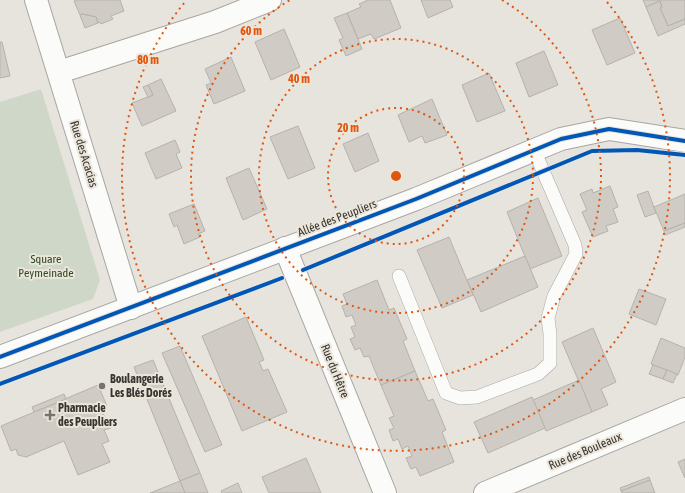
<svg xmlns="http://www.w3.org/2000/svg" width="685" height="493" viewBox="0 0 685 493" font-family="'Asap Condensed',sans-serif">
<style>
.green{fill:#cfd8c8}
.building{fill:#d0ccc5;stroke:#b5b2ae}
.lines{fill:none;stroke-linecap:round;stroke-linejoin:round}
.lane-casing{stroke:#a8a6a2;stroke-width:14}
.street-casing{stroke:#a8a6a2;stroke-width:24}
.lane{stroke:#fbfbfa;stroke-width:13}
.street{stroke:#fbfbfa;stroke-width:22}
.cycleway-casing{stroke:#ebe5da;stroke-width:6}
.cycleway{stroke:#0057b8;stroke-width:4}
.ring{fill:none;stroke:#df570e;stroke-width:2;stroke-dasharray:2 4}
.poi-dot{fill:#75736e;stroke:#ebe5da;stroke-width:1.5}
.labels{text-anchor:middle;stroke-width:4;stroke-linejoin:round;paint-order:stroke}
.street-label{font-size:12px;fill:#383632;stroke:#ebe5da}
.park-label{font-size:12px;fill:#2c4b23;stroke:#ebe5da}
.poi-label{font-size:12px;font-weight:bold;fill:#383632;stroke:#ebe5da;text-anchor:start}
.centre{fill:#df570e;stroke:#ebe5da;stroke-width:2}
.ring-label{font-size:12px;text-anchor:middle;font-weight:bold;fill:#df570e;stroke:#ebe5da;stroke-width:4;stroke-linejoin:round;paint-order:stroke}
</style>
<rect width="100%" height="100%" fill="#e7e4de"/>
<!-- green -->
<polygon class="green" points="41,89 100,280 93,299 0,332 0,102"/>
<!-- building -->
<g class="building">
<polygon points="76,0 120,0 124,11 111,16 113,19 101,24 100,22 98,23 96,17 82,14 80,15 74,1"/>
<polygon points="368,0 390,0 401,28 374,39 371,34 358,39 347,13 361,7 359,4"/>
<polygon points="421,0 450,0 453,7 428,18"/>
<polygon points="643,0 685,0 685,19 668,26 660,8 662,7 660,1 646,7"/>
<polygon points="660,1 662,7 660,8 668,26 685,19 685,24 658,36 646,7"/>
<polygon points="347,13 362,49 346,56 339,40 343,38 334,18"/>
<polygon points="82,14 96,17 98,23 85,28 80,15"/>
<polygon points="620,18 635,53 607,65 592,30"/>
<polygon points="284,29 300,67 271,80 255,42"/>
<polygon points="0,42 2,42 10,76 0,78"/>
<polygon points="544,51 558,85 529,97 516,63"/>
<polygon points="231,57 245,91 214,104 206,85 211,83 205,69"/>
<polygon points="489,73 505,111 477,122 462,85"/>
<polygon points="161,79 176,111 142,126 132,103 153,95 148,85"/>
<polygon points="148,85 153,95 148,97 143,87"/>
<polygon points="432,99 447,135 425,143 422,136 409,142 398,115"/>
<polygon points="298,126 315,168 288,179 270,137"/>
<polygon points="368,133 379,161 355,172 343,144"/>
<polygon points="175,140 180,152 176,154 182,168 156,179 145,153"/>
<polygon points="249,168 267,209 243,220 226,178"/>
<polygon points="610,186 618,207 613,209 618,222 606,226 608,231 593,237 582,212 587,210 580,194 592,189 593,193"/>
<polygon points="648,191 656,213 645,217 637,195"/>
<polygon points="685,194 685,223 664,231 654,207"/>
<polygon points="538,198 562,256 530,269 507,212"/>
<polygon points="194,204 205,231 198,234 200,237 184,244 177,225 174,227 169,214"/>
<polygon points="685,223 685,227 665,235 664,231"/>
<polygon points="449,237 473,295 442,308 417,250"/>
<polygon points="525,256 538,287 481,312 467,280"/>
<polygon points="377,280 389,310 394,308 407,339 403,341 415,371 381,385 369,356 364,357 360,348 355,350 350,339 355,337 351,327 356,325 352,315 346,317 342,306 347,304 343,294"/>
<polygon points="639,289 666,299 656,325 629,314"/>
<polygon points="246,317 264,360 259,362 261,366 263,371 268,369 287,412 242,431 202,336"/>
<polygon points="593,328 616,382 601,389 608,405 592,412 562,342"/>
<polygon points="661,338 685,348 685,357 678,375 651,364"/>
<polygon points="180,346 222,445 205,452 162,353"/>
<polygon points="153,360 200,473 180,481 134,367"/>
<polygon points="653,365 667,370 663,379 649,374"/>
<polygon points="667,370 677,374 673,383 663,379"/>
<polygon points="415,371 428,401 433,399 446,430 442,432 454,462 420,476 416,467 411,469 406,458 412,456 408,446 402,449 398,439 393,441 389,430 394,428 389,418 394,416 381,385"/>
<polygon points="579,380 592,412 546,431 533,400"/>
<polygon points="98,385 107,406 100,408 111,428 104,430 109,441 102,444 110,462 78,475 64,441 26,457 18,455 16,449 11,451 1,426"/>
<polygon points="64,394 66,399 34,412 32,407"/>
<polygon points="532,397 545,428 488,453 474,422"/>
<polygon points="306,458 321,493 269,493 262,477"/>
<polygon points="685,459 685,478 678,462"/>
<polygon points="200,473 208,493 185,493 180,481"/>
<polygon points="649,477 650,480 621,491 620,488"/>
<polygon points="650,480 655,493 622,493 621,491"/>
<polygon points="180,481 185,493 150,493"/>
<polygon points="238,483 242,493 222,493 221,491"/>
</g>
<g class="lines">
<defs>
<polyline id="lane" points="399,276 446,393 460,398 477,397 538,374 550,363 550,334 548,318 554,296 576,254 575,245 534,150"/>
<g id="street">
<polyline points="36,0 131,308"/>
<polyline points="59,72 215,22 270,0"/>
<polyline points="285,248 385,493"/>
<polyline points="0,357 416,199 561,139 609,129 685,141"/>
<polyline points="485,493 685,409"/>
</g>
</defs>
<!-- lane casing -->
<use href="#lane" class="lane-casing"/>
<!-- street casing -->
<use href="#street" class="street-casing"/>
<!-- lane -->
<use href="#lane" class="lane"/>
<!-- street -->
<use href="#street" class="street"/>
<defs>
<g id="cycleway">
<polyline points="303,270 592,151 637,150 685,155"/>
<polyline points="0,357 416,199 561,139 609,129 685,141"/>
<polyline points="0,384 282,278"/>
</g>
</defs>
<!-- cycleway casing -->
<use href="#cycleway" class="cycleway-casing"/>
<!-- cycleway -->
<use href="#cycleway" class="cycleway"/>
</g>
<!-- distance rings -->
<g class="ring">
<circle cx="396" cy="176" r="68"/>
<circle cx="396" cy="176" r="137"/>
<path d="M502 0A205 205 0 1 1 290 0"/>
<path d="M607 2A274 274 0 1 1 185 2"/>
</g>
<!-- markers -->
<g class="poi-dot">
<circle cx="102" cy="386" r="4"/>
<path d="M48 409h4v4h4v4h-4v4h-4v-4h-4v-4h4z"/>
</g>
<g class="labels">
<!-- street labels -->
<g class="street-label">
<text transform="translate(84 154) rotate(73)" y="4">Rue des Acacias</text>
<text transform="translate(337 218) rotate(-21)" y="4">Allée des Peupliers</text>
<text transform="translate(335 371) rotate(68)" y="4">Rue du Hêtre</text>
<text transform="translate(585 451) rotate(-23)" y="4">Rue des Bouleaux</text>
</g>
<!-- park labels -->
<g class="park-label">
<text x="46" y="263">Square<tspan x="46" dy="14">Peymeinade</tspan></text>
</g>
<!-- poi labels -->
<g class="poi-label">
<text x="110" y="383">Boulangerie<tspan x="110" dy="14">Les Blés Dorés</tspan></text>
<text x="58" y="412">Pharmacie<tspan x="58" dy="14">des Peupliers</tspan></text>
</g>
</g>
<circle cx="396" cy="176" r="6" class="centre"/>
<g class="ring-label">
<text x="251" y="35">60 m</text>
<text x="148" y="64">80 m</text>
<text x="299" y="83">40 m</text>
<text x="348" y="132">20 m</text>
</g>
</svg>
